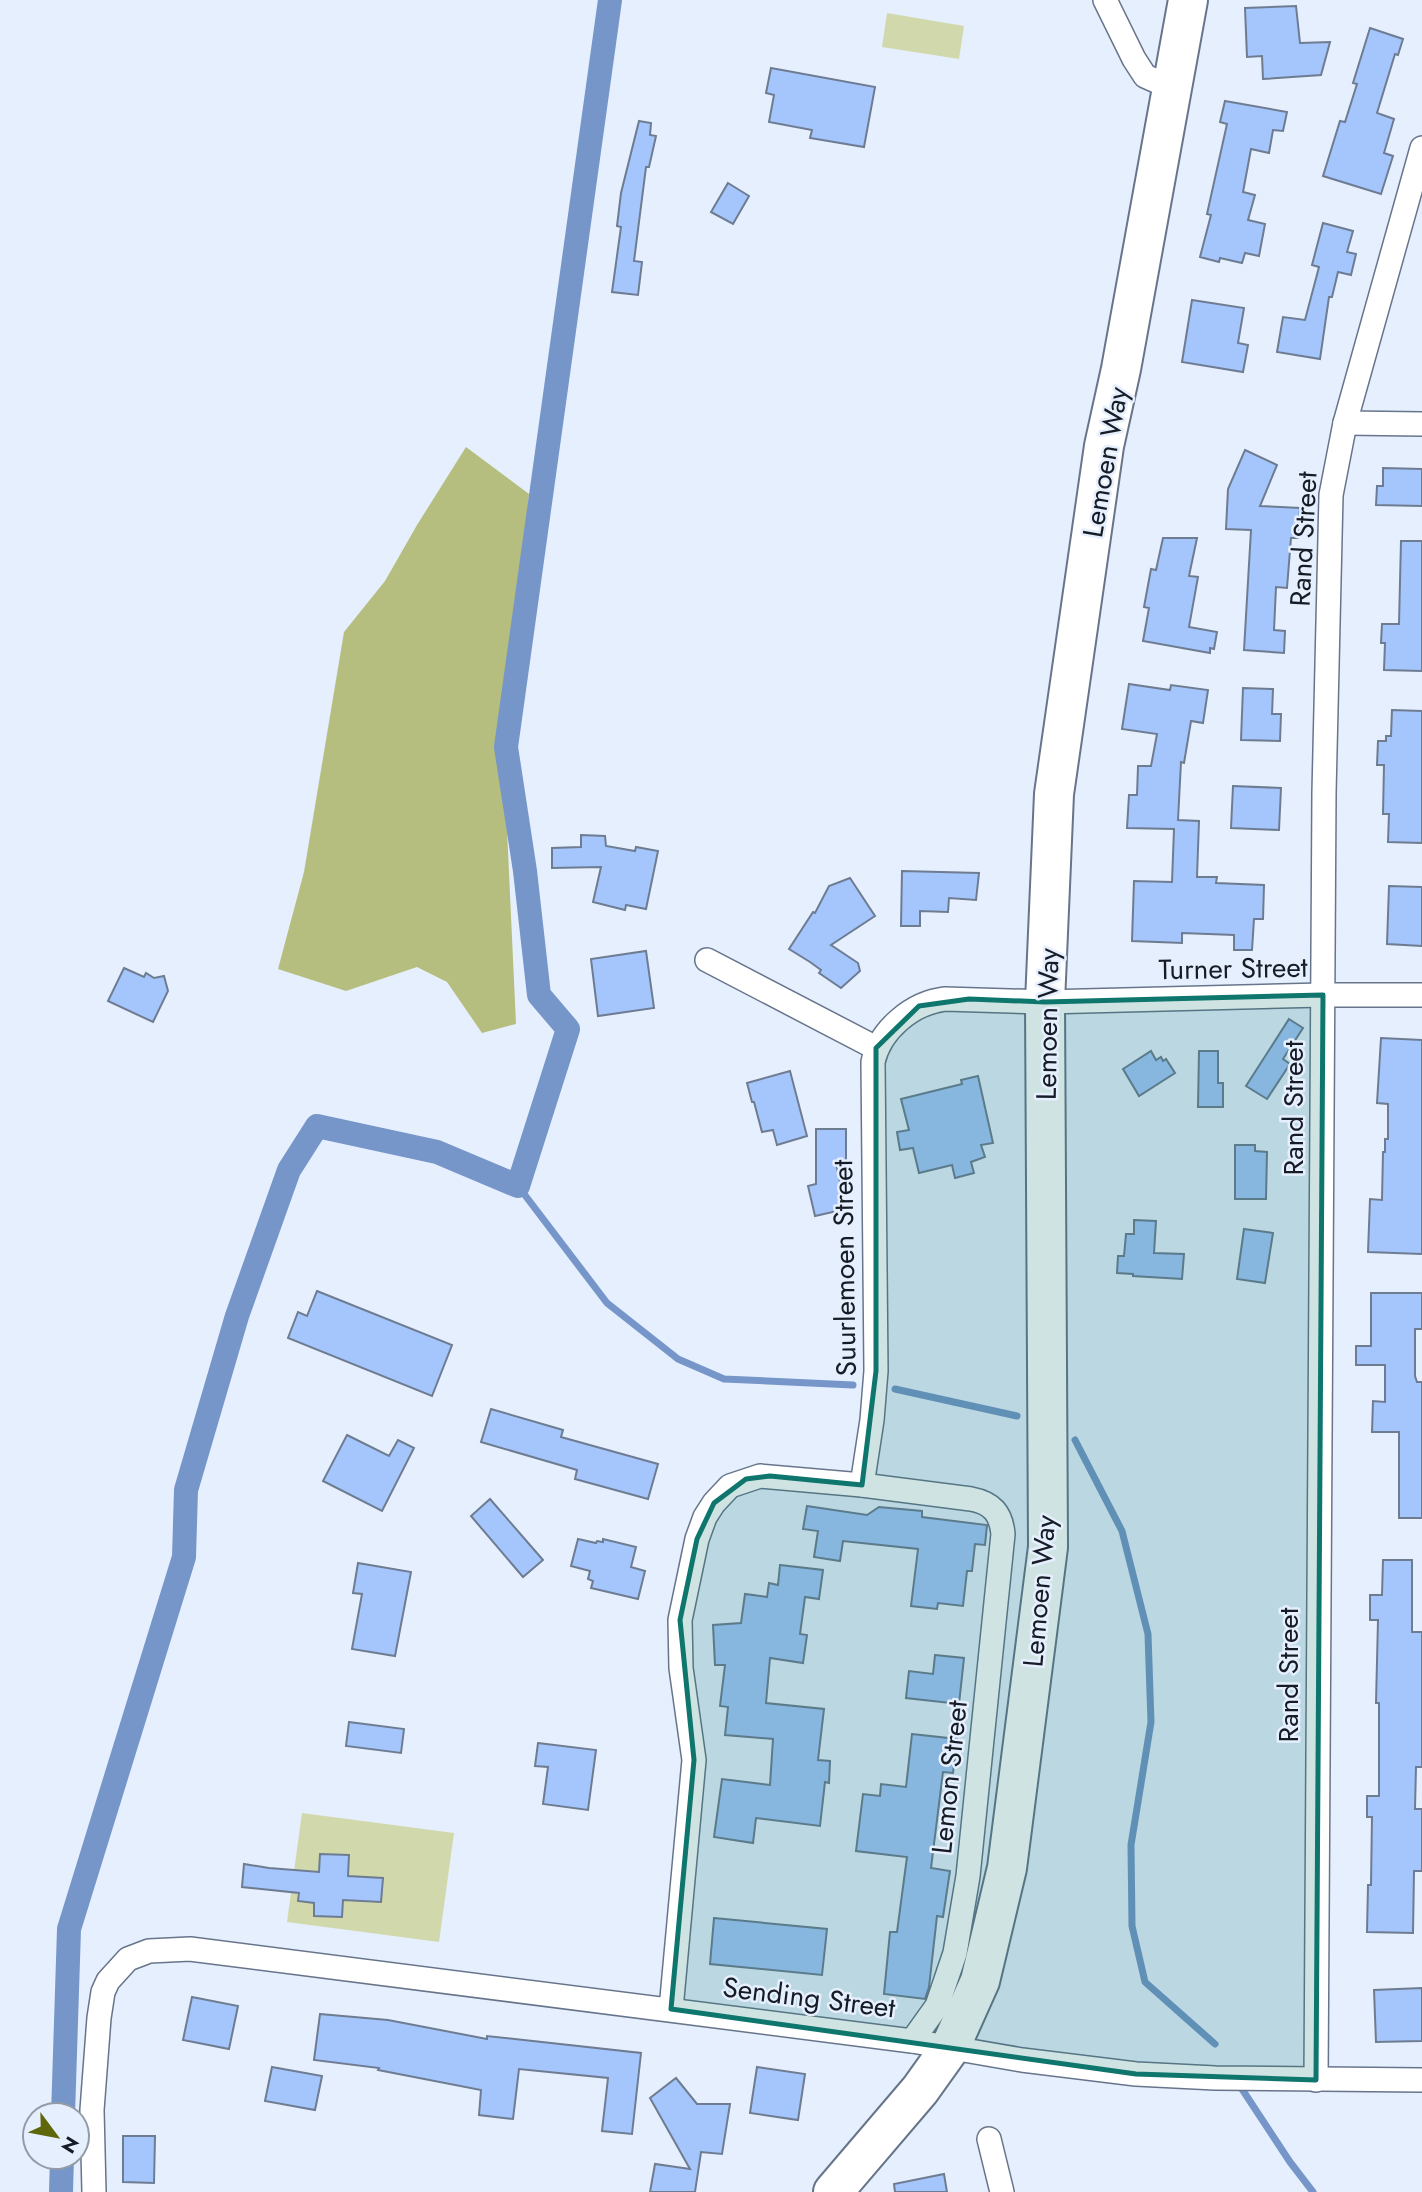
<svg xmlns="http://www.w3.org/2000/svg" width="1422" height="2192" viewBox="0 0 1422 2192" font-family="Jost,sans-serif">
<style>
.green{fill:#d1d9ac}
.forest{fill:#b5be7f}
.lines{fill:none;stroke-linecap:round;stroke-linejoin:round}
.stream{stroke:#7696ca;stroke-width:7}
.canal{stroke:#7696ca;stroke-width:24}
.building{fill:#a5c6fc;stroke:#6e7c92;stroke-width:2}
.minor-casing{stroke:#67758b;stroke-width:26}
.trunk-casing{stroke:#67758b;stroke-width:42}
.minor{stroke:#fff;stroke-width:23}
.trunk{stroke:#fff;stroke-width:38}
.marked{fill:#0f766e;fill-opacity:0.2;stroke:#0f766e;stroke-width:5;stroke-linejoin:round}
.labels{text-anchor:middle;stroke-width:5;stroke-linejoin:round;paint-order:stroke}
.street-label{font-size:28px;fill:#161c25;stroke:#e6effe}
</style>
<rect width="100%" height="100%" fill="#e6effe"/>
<!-- green -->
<g class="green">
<polygon points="887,13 964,26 959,59 882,47"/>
<polygon points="302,1813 454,1833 439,1942 287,1922"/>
</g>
<!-- forest -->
<polygon class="forest" points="466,447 529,494 504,764 516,1024 482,1033 447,982 417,967 346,991 278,969 304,872 344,632 385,581 417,525"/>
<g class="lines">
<!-- stream -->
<g class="stream">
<polyline points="518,1186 607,1303 678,1359 724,1379 853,1385"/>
<polyline points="895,1389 1017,1416"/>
<polyline points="1075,1440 1122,1531 1148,1634 1151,1722 1131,1845 1132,1926 1145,1982 1215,2044"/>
<polyline points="1238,2083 1290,2162 1313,2192"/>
</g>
<!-- canal -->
<g class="canal">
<polyline points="63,2115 69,1929 184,1557 186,1490 237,1316 289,1170 317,1126 437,1152 518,1186 568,1029 539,995 525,871 506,747 610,0"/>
<polyline points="61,2192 62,2157"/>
</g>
</g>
<!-- building -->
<g class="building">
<polygon points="1296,6 1300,43 1330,42 1321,75 1263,79 1262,56 1247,57 1245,8"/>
<polygon points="1370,28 1403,39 1398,55 1395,54 1377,113 1394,119 1384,153 1393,156 1381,194 1323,176 1340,121 1345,122 1357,84 1353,83"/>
<polygon points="771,68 875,87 864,147 810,138 812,130 769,122 774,95 766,93"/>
<polygon points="1225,101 1287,112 1283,131 1273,130 1269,153 1251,149 1243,192 1255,195 1248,220 1265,224 1259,256 1245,253 1242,263 1220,258 1219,262 1200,257 1211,215 1207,214 1227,124 1220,122"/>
<polygon points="639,121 651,123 650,135 656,136 649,167 646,167 634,261 642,262 638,295 612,292 621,227 617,226 621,193"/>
<polygon points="728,183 749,196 733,224 711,212"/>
<polygon points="1323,223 1353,231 1347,252 1356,254 1351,275 1338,272 1332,297 1329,297 1320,359 1277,352 1283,317 1305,320 1319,267 1312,265"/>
<polygon points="1192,300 1244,308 1238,343 1248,345 1243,372 1182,362"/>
<polygon points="1245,450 1277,465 1260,506 1300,508 1298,538 1291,538 1287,588 1276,587 1274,630 1285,631 1284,653 1244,650 1251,530 1226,529 1228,489"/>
<polygon points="1383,468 1422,469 1422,506 1376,505 1377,486 1383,486"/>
<polygon points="1163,538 1197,538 1189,576 1198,577 1189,627 1217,632 1214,649 1210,648 1210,653 1143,641 1149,608 1144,607 1151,569 1156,570"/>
<polygon points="1401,541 1422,541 1422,671 1384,670 1385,643 1381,643 1382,624 1399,624"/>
<polygon points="1129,684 1170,690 1171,685 1208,690 1203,723 1191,721 1184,763 1181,762 1178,820 1199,821 1197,877 1217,877 1216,883 1264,885 1263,919 1254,919 1252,950 1234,950 1234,935 1182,933 1182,943 1132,941 1134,881 1172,882 1174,829 1127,828 1129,795 1137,795 1138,766 1151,766 1157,734 1122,729"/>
<polygon points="1243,688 1273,689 1272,714 1281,714 1280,741 1241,740"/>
<polygon points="1392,710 1422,711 1422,843 1388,842 1389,814 1383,814 1384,765 1377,765 1378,741 1386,741 1386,736 1391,736"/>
<polygon points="1233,786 1281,788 1279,830 1231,828"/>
<polygon points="581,835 605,836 606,846 635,851 636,847 658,851 646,909 626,905 625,910 593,902 601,867 552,868 552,848 581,847"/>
<polygon points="902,871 979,873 976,900 949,898 948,912 920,911 920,926 901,926"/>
<polygon points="850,878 875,916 831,945 858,963 860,971 841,988 819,973 821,970 810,962 789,949 813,912 815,913 829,886"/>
<polygon points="1389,886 1422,887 1422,946 1387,944"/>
<polygon points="646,951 654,1008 598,1016 591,959"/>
<polygon points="124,968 144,977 146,973 154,978 164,976 168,991 153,1022 108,1001"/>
<polygon points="1289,1019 1303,1028 1283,1059 1290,1064 1267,1099 1246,1086"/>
<polygon points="1381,1038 1422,1040 1422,1254 1368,1252 1370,1199 1382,1200 1383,1152 1385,1152 1385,1139 1388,1139 1388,1104 1377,1103"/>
<polygon points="1151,1051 1156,1060 1161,1057 1163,1061 1166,1059 1175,1073 1139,1096 1123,1069"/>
<polygon points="1199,1051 1218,1051 1218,1083 1223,1083 1223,1107 1198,1107"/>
<polygon points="790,1071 807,1136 777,1145 773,1130 762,1132 754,1102 752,1102 747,1083"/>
<polygon points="978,1076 993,1143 981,1145 985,1157 971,1162 974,1173 955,1178 952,1165 919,1173 913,1148 900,1150 897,1132 909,1130 901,1099 962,1084 961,1080"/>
<polygon points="816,1129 846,1129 846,1163 836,1163 846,1209 815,1216 808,1186 816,1184"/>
<polygon points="1235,1145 1255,1145 1255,1151 1267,1152 1266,1199 1235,1199"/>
<polygon points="1134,1220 1156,1221 1154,1253 1184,1254 1182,1279 1133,1276 1133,1274 1117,1273 1118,1256 1124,1256 1126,1234 1134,1234"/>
<polygon points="1244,1229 1273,1233 1265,1283 1237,1279"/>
<polygon points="317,1291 452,1345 432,1396 288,1338 298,1312 307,1316"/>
<polygon points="1371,1293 1422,1293 1422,1329 1415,1329 1415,1376 1417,1382 1422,1382 1422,1518 1399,1518 1399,1432 1372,1432 1373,1401 1385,1402 1385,1365 1356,1365 1356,1346 1371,1346"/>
<polygon points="491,1409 563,1430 561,1437 658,1464 648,1499 575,1479 577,1470 481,1442"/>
<polygon points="347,1435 389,1456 398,1440 414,1448 382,1511 323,1481"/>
<polygon points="490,1499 543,1560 523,1577 471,1516"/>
<polygon points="807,1506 867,1515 879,1507 922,1511 922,1517 987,1525 985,1545 975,1544 972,1571 967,1571 963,1606 938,1603 937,1609 911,1606 918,1549 843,1541 840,1561 814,1557 818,1531 803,1529"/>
<polygon points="578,1539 596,1543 597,1541 603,1542 603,1539 636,1547 631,1567 645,1571 638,1599 591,1588 593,1581 588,1579 590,1571 571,1566"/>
<polygon points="1383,1560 1412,1560 1412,1632 1422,1632 1422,1767 1416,1767 1415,1809 1422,1809 1422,1871 1414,1871 1413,1933 1367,1932 1368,1885 1371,1885 1372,1817 1367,1817 1367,1796 1379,1796 1379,1703 1376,1703 1378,1620 1370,1620 1370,1595 1382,1595"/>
<polygon points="358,1563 411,1572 395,1656 352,1649 362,1594 353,1593"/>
<polygon points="780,1565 823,1570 819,1599 805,1597 800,1634 807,1635 803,1663 770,1658 766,1703 824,1709 818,1760 830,1761 829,1783 825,1782 820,1826 756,1818 753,1843 714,1837 722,1779 770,1785 773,1739 725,1735 728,1707 720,1706 725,1665 715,1665 713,1625 741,1623 745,1594 767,1597 769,1583 778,1585"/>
<polygon points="935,1655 964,1658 959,1704 906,1698 909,1671 933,1674"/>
<polygon points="349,1722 404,1729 401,1753 346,1746"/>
<polygon points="912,1734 957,1739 953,1773 943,1772 931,1868 950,1871 943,1917 937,1916 929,1987 925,1999 884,1994 890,1932 897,1932 907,1857 856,1851 863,1794 880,1796 881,1784 906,1787"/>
<polygon points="538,1743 596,1750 588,1810 543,1804 548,1767 535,1766"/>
<polygon points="320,1854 349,1855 348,1876 383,1878 381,1902 343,1900 342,1917 314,1916 314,1903 298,1901 299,1893 242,1887 244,1864 269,1868 319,1872"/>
<polygon points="714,1918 827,1929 822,1975 710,1964"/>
<polygon points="1422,1988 1422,2041 1376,2042 1374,1990"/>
<polygon points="192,1997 238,2006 229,2049 183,2040"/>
<polygon points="320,2014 388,2020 487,2039 487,2036 641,2053 632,2134 602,2131 608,2078 519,2069 513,2119 479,2115 481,2090 378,2070 379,2068 314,2060"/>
<polygon points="272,2067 322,2076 315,2110 265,2101"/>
<polygon points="757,2067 805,2074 798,2120 750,2113"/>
<polygon points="676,2078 697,2104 730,2104 722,2154 701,2152 695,2192 650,2192 655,2164 690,2169 650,2098"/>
<polygon points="123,2136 155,2136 154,2183 123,2182"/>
<polygon points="944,2174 947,2192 895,2192 894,2184"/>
</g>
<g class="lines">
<defs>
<g id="minor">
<polyline points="1105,0 1134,59 1145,76 1172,88"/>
<polyline points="1345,423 1422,424"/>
<polyline points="707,960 876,1048"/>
<path d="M 862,1485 L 872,1420 L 876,1371 L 873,1062 C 880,1030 912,1003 945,999 L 1045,1002 L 1323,995 L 1422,995"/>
<path d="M 671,2009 L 694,1760 L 681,1668 L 680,1620 L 697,1539 L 705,1517 L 714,1503 L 730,1486 L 760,1476 L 862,1485 L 971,1499 C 992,1503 1001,1513 1003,1534 L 968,1876 L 955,1953 L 937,2006 L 912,2041"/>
<polyline points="1316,2080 1324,793 1331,495 1345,423 1422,148"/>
<polyline points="989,2139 1002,2192"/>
<polyline points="94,2192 92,2110 99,2018 103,1992 108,1981 128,1959 149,1951 190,1949 912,2041 1022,2060 1136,2074 1215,2078 1422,2080"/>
</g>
<polyline id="trunk" points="833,2192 920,2090 950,2048 980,1981 1007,1868 1048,1547 1045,1002 1054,794 1104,446 1121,369 1188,0"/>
</defs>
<!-- minor casing -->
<use href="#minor" class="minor-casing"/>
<!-- trunk casing -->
<use href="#trunk" class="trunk-casing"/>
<!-- minor -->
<use href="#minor" class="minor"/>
<!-- trunk -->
<use href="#trunk" class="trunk"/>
</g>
<!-- marked area -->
<path class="marked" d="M 1323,995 L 1316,2080 L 1136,2074 L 671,2009 L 694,1760 L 680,1620 L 697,1539 L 714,1503 L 746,1479 L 770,1476 L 862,1485 L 876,1371 L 876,1048 L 919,1006 L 969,999 L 1045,1002 Z"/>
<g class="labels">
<!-- street labels -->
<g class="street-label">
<text transform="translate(1105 462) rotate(-80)" y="10">Lemoen Way</text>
<text transform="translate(1303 539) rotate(-87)" y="10">Rand Street</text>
<text transform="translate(1233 968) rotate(-1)" y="10">Turner Street</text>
<text transform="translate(1047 1024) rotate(-89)" y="10">Lemoen Way</text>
<text transform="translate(1293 1108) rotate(-90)" y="10">Rand Street</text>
<text transform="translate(844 1268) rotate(-91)" y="10">Suurlemoen Street</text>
<text transform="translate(1039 1591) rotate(-85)" y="10">Lemoen Way</text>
<text transform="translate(1288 1675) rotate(-90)" y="10">Rand Street</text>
<text transform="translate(949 1777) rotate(-84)" y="10">Lemon Street</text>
<text transform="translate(809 1997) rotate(7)" y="10">Sending Street</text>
</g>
</g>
<!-- north arrow -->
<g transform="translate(56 2136) rotate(122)"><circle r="33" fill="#e6effe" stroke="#939ba7" stroke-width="2"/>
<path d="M0-5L12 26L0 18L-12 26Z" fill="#5e6709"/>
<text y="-10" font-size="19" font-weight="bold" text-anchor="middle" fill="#161c25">N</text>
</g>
</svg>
